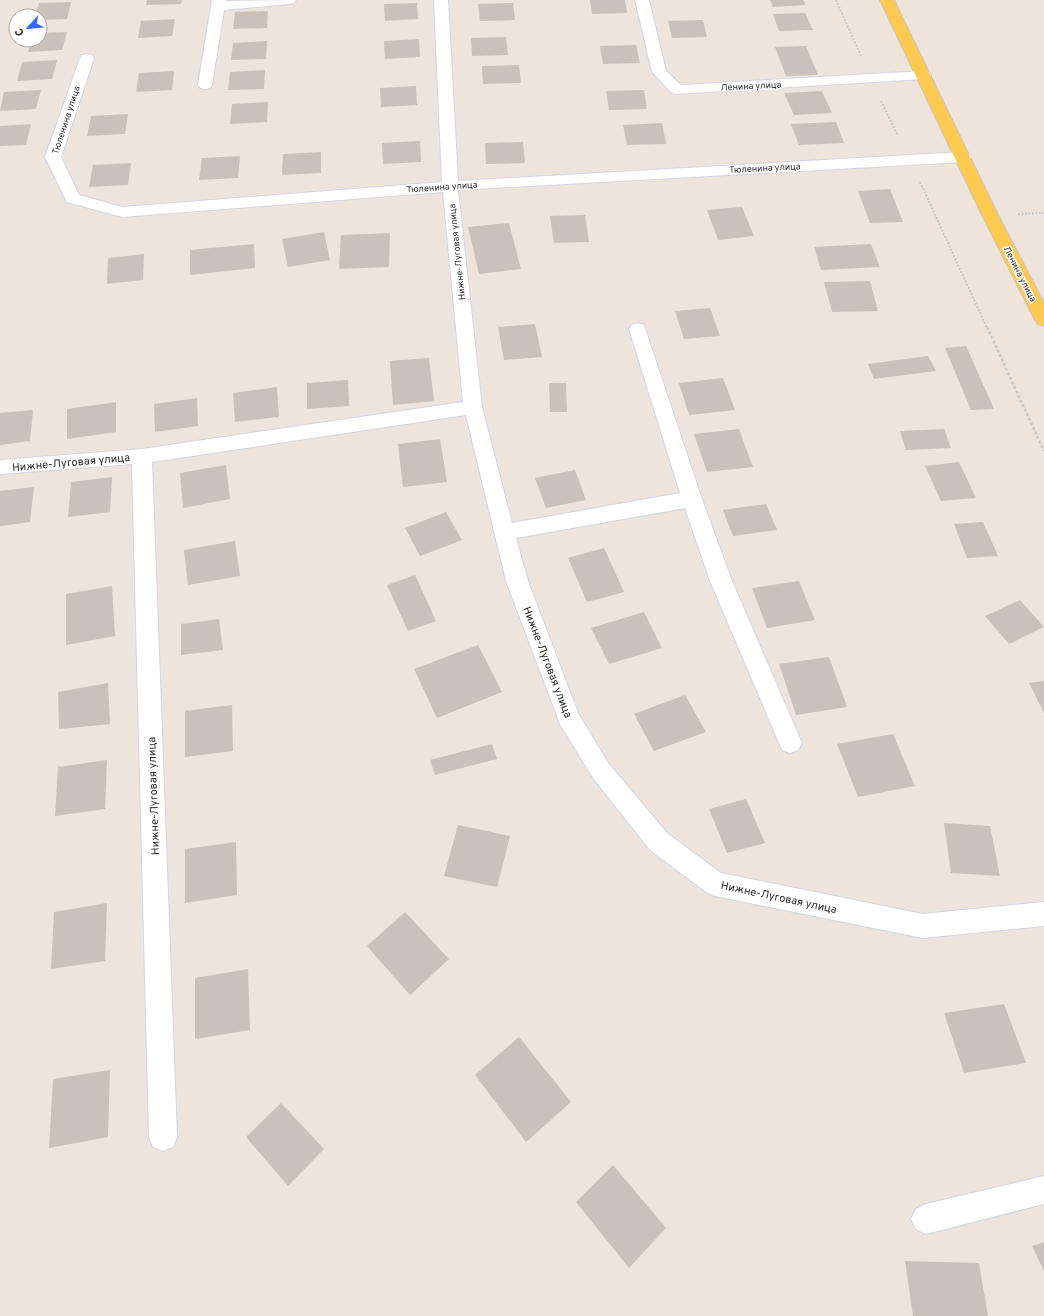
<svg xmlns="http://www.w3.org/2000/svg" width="1044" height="1316" viewBox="0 0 1044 1316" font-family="Overpass,sans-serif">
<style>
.building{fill:#c9c1ba}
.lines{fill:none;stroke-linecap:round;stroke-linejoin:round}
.minor-casing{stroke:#d0d5e4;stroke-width:2}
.major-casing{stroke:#c8c8c8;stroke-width:2}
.path-far1{stroke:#c8c8c8;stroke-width:2;stroke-dasharray:2 1.5;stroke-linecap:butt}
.path{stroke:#c8c8c8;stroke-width:2.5;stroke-dasharray:3 2;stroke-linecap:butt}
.minor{fill:#fff;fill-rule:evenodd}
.major{fill:#fdc950;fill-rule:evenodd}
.labels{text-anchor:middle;stroke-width:3;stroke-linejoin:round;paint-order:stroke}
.far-street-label{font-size:9px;fill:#2a2a2a;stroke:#fff}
.street-label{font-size:11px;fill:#2a2a2a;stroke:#fff}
</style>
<rect width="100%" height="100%" fill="#eee4db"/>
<!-- building -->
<g class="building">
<polygon points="147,0 182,0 181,4 146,5"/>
<polygon points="590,0 625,0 627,13 592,14"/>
<polygon points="770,0 803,0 806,5 773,7"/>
<polygon points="71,2 67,19 40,20 40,16 35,16 39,3"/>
<polygon points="417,3 418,19 385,21 384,4"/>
<polygon points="513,3 515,20 480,21 478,4"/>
<polygon points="268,11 267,28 233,29 235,12"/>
<polygon points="805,13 813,30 779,31 773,14"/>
<polygon points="175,19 172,36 138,38 141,21"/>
<polygon points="703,20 707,37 672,38 668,21"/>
<polygon points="67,32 62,50 28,52 31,40 40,40 40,33"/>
<polygon points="506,37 508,55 472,56 471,38"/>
<polygon points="419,39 420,57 385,59 384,41"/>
<polygon points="267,41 266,59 231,60 233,43"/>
<polygon points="636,45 640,63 603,64 600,46"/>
<polygon points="806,46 818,75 786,76 775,47"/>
<polygon points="57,60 52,79 17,81 22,62"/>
<polygon points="519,65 521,83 483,84 482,66"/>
<polygon points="265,70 264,89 228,90 230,72"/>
<polygon points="174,71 172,90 136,92 139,73"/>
<polygon points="416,86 417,105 381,107 380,88"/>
<polygon points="41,90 36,109 0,111 4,92"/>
<polygon points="644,90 647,109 609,110 606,91"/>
<polygon points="822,91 832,113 794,115 784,93"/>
<polygon points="268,102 267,122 230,124 232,104"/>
<polygon points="128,114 125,134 87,136 91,116"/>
<polygon points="836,122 844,143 799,145 791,124"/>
<polygon points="662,123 666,144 627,145 623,125"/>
<polygon points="31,124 26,145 0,146 0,126"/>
<polygon points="420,141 421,162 383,164 382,143"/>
<polygon points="523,142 525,163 486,164 485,143"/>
<polygon points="321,152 321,173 282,175 283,154"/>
<polygon points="240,156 238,178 199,180 202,158"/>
<polygon points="131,163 128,185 89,187 93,165"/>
<polygon points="890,189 903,222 870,223 858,191"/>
<polygon points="742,207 754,236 718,240 707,210"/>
<polygon points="585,215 589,242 554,243 550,216"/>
<polygon points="509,223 521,269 479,274 468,227"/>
<polygon points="324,232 330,260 288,267 282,239"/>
<polygon points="390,233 389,267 339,269 341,235"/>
<polygon points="254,244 255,268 190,275 190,250"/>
<polygon points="871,244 880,267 821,270 814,247"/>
<polygon points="144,254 143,280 107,284 108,258"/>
<polygon points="870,281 878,311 832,312 824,282"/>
<polygon points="710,308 720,336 684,339 675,311"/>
<polygon points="535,324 542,357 504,360 498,327"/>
<polygon points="966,346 994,409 971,410 945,348"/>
<polygon points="928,356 936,371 874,379 868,364"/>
<polygon points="429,358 434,401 393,405 390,361"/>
<polygon points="723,378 735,410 689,415 679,383"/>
<polygon points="348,380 349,406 307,409 307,383"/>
<polygon points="549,383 566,383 567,412 550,412"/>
<polygon points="277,387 279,417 235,422 233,393"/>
<polygon points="197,398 198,426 155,432 154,404"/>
<polygon points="116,402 116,432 67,439 67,409"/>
<polygon points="33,410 30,441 0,445 0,413"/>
<polygon points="739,429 753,467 707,472 694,434"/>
<polygon points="944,429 951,448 906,450 900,431"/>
<polygon points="440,439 447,482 403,487 398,444"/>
<polygon points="959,462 976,498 941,501 925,466"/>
<polygon points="226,465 230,499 183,508 180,473"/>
<polygon points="575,470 586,500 546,508 535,478"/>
<polygon points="112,477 110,512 68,517 71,482"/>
<polygon points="34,487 30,522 0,526 0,491"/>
<polygon points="766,504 777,530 733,536 723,510"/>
<polygon points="446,512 462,540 420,556 405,528"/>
<polygon points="983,522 998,556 967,558 954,524"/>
<polygon points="235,541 240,576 188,585 184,550"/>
<polygon points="604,548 624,592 587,602 568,558"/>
<polygon points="415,575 436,621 408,631 387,585"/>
<polygon points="799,581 815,620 767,628 752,588"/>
<polygon points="112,586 115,636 66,645 66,594"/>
<polygon points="1020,600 1044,627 1009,644 985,616"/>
<polygon points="644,612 662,648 609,664 591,628"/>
<polygon points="219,619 223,650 181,655 181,624"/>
<polygon points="478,645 502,692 437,718 414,669"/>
<polygon points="829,657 847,707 796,715 779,664"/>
<polygon points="1044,681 1044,713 1029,683"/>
<polygon points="108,683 110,724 59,729 58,692"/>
<polygon points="685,695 706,732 654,751 634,714"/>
<polygon points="232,705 233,751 185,757 185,711"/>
<polygon points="893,734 915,786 858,797 837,744"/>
<polygon points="492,744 497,759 435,775 430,760"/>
<polygon points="107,760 105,809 55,816 58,767"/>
<polygon points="746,799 765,843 727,853 709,809"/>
<polygon points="944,823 990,826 1000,876 951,873"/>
<polygon points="458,825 510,836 497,887 444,876"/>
<polygon points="236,842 237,895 185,903 185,849"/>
<polygon points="107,903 105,961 51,969 54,912"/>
<polygon points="405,912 449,959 410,995 367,946"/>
<polygon points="248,969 250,1030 195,1039 195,978"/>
<polygon points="1004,1004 1026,1063 964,1073 944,1013"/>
<polygon points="519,1037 571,1102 526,1142 475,1075"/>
<polygon points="110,1070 108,1137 49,1148 53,1079"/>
<polygon points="281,1103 324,1149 288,1186 246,1137"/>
<polygon points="613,1165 666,1228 629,1268 576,1202"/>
<polygon points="1044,1242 1044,1271 1032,1246"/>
<polygon points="905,1261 979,1263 988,1316 913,1316"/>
</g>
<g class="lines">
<defs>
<g id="minor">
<polygon points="212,0 226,0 226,1 296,0 294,3 289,4 224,10 212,85 210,88 205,89 200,88 198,85"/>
<polygon points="434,0 448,0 458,181 963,152 969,154 971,157 969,160 963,162 458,190 482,407 512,523 680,493 629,329 632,325 638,323 644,325 702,499 732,581 802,743 798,750 790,753 782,750 710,581 685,508 516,538 528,581 578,713 609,764 668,834 721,873 923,914 1044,902 1044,926 923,938 715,896 706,892 650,850 593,778 560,724 506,581 466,415 152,462 177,1137 173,1147 163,1151 153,1147 149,1137 132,464 0,474 0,460 142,449 463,402 443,192 122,217 67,202 45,157 80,58 82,55 87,54 92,55 94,58 61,157 79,195 122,207 442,182"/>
<polygon points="635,0 649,0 666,71 681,85 924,71 929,72 931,75 929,78 924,79 677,94 672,93 652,72"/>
<polygon points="1044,1176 1044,1204 926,1234 916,1229 911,1219 916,1209 926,1204"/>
</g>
<polygon id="major" points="880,0 894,0 998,215 1044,303 1044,326 1038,324 1035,320 982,215"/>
</defs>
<!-- minor casing -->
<use href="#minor" class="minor-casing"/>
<!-- major casing -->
<use href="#major" class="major-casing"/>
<!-- path-far1 -->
<g class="path-far1">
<polyline points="836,0 861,56"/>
<polyline points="881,101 898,136"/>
<polyline points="920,182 987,328"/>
<polyline points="1018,214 1044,213"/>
</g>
<!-- path -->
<polyline class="path" points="987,327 1044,451"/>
<!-- minor -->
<use href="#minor" class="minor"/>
<!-- major -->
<use href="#major" class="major"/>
</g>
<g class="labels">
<!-- far-street labels -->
<g class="far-street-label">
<text transform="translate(751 86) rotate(-3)" y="3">Ленина улица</text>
<text transform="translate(66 120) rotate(-72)" y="3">Тюленина улица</text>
<text transform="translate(765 168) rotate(-3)" y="3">Тюленина улица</text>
<text transform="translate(442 187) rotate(-4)" y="3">Тюленина улица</text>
<text transform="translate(457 252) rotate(-96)" y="3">Нижне-Луговая улица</text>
<text transform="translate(1020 274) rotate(63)" y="3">Ленина улица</text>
</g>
<!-- street labels -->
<g class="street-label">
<text transform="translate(71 462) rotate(-5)" y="4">Нижне-Луговая улица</text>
<text transform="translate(548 662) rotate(69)" y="4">Нижне-Луговая улица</text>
<text transform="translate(153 796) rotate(-92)" y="4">Нижне-Луговая улица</text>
<text transform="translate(779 897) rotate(12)" y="4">Нижне-Луговая улица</text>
</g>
</g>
<!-- north arrow -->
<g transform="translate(28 28) rotate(243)"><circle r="19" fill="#ffffff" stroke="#aaaaaa"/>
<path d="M0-3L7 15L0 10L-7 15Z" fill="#366aff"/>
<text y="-6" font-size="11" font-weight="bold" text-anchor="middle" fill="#2a2a2a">С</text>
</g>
</svg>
